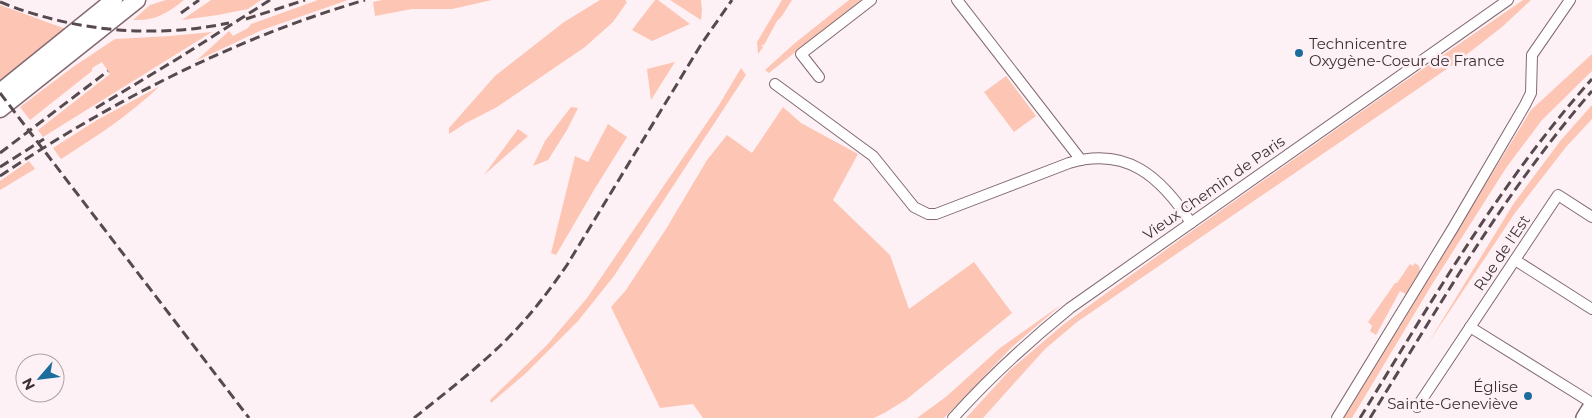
<svg xmlns="http://www.w3.org/2000/svg" width="1592" height="418" viewBox="0 0 1592 418" font-family="Montserrat,sans-serif">
<style>
.green{fill:#fdc5b3}
.lines{fill:none;stroke-linecap:round;stroke-linejoin:round}
.minor-casing{stroke:#826972;stroke-width:12}
.secondary-casing{stroke:#826972;stroke-width:18}
.primary-casing{stroke:#826972;stroke-width:19}
.minor{stroke:#fff;stroke-width:10}
.secondary{stroke:#fff;stroke-width:15}
.primary{stroke:#fff;stroke-width:16}
.rail{stroke:#564a4f;stroke-width:3;stroke-dasharray:10 5;stroke-linecap:butt}
.poi-dot{fill:#1c6d9e;stroke:#fef1f6;stroke-width:2}
.labels{text-anchor:middle;stroke-width:5;stroke-linejoin:round;paint-order:stroke}
.poi-label{font-size:15px;fill:#3c3035;stroke:#fef1f6;text-anchor:start}
.street-label{font-size:15px;fill:#3c3035;stroke:#fef1f6}
</style>
<rect width="100%" height="100%" fill="#fef1f6"/>
<!-- green -->
<g class="green">
<path d="M 166,0 L 184,0 C 166,14 155,21 133,20 L 150,5 Z"/>
<polygon points="211,0 261,0 248,9 218,15 182,20"/>
<polygon points="318,0 348,0 262,30 196,61 229,31 233,36 248,28 251,24"/>
<polygon points="382,0 492,0 452,9 412,9 375,16 373,2"/>
<polygon points="600,0 625,0 627,2 613,22 585,47 497,107 466,123 449,134 449,128 495,76 564,22"/>
<polygon points="655,0 658,0 690,24 652,41 632,30"/>
<polygon points="670,0 701,0 702,11 701,20"/>
<polygon points="782,0 792,0 782,16 777,21 764,45 761,45 763,47 758,54 757,42"/>
<polygon points="849,0 861,0 769,73 765,70 795,43"/>
<polygon points="1523,0 1531,0 1502,27 1457,62 1077,322 1045,349 983,418 966,418 1010,370 1064,324 1182,238 1395,88"/>
<polygon points="0,5 66,29 2,82 0,80"/>
<polygon points="212,32 43,137 38,130 110,74 102,62 92,68 92,71 30,120 20,107 73,67 115,39 170,36"/>
<polygon points="1592,54 1592,71 1542,120 1506,168 1431,286 1352,418 1342,418 1531,110"/>
<polygon points="675,62 651,100 647,69"/>
<polygon points="741,68 746,75 614,276 578,321 525,374 491,403 490,400 547,345 587,298 719,105"/>
<polygon points="1006,76 1036,116 1014,132 984,92"/>
<path d="M 160,86 C 128,116 97,136 61,159 L 53,148 L 97,120 Z"/>
<polygon points="1592,105 1592,119 1566,147 1515,213 1427,345 1514,203 1561,140"/>
<polygon points="571,107 578,108 567,130 548,160 533,166 545,141"/>
<polygon points="783,107 801,123 858,154 833,200 890,255 909,309 974,262 1012,313 907,399 886,412 874,418 703,418 693,404 660,408 611,307 626,290 666,229 707,160 727,135 752,153"/>
<polygon points="608,124 627,137 594,190 556,255 551,253 575,156 588,162"/>
<polygon points="518,129 528,136 484,175"/>
<polygon points="29,161 35,169 0,190 0,181"/>
<polygon points="1415,263 1419,266 1420,271 1406,294 1400,291 1376,335 1370,331 1372,326 1368,322 1395,283 1397,283 1410,264 1413,266"/>
<polygon points="1062,304 1011,348 944,418 917,418 947,396 1000,348"/>
</g>
<g class="lines">
<defs>
<g id="minor">
<polyline points="957,0 1081,160"/>
<polyline points="819,77 801,54 871,0"/>
<path d="M 775,84 L 873,156 L 914,207 L 928,214 L 936,214 L 1069,163 C 1127,146 1161,177 1191,223"/>
<polyline points="1515,260 1592,309"/>
<polyline points="1470,327 1592,403"/>
<polyline points="1417,407 1558,195 1592,217"/>
<path d="M 953,418 C 989,378 1028,342 1070,308 L 1508,0"/>
<polyline points="1337,418 1453,228 1525,105 1531,93 1532,55 1570,0"/>
</g>
<polyline id="secondary" points="1584,418 1592,405"/>
<g id="primary">
<polyline points="0,92 114,0"/>
<polyline points="0,109 137,0"/>
</g>
</defs>
<!-- minor casing -->
<use href="#minor" class="minor-casing"/>
<!-- secondary casing -->
<use href="#secondary" class="secondary-casing"/>
<!-- primary casing -->
<use href="#primary" class="primary-casing"/>
<!-- minor -->
<use href="#minor" class="minor"/>
<!-- secondary -->
<use href="#secondary" class="secondary"/>
<!-- primary -->
<use href="#primary" class="primary"/>
<!-- rail -->
<g class="rail">
<path d="M 0,2 C 73,31 151,39 229,23"/>
<polyline points="181,13 199,0"/>
<polyline points="246,19 305,0"/>
<polyline points="0,93 249,418"/>
<polyline points="96,108 182,56 270,0"/>
<polyline points="0,153 108,71"/>
<polyline points="0,167 44,139"/>
<path d="M 0,176 C 112,101 235,38 365,0"/>
<path d="M 414,418 C 445,393 478,368 507,339 C 530,316 549,291 567,265 L 702,43 L 732,0"/>
<path d="M 1360,418 C 1432,301 1500,182 1592,79"/>
<path d="M 1370,418 C 1439,306 1505,191 1592,91"/>
</g>
</g>
<!-- markers -->
<g class="poi-dot">
<circle cx="1299" cy="53" r="5"/>
<circle cx="1528" cy="396" r="5"/>
</g>
<g class="labels">
<!-- poi labels -->
<g class="poi-label">
<text x="1309" y="49">Technicentre<tspan x="1309" dy="17">Oxygène-Coeur de France</tspan></text>
<text x="1518" y="392" text-anchor="end">Église<tspan x="1518" dy="17">Sainte-Geneviève</tspan></text>
</g>
<!-- street labels -->
<g class="street-label">
<text transform="translate(1214 188) rotate(-35)" y="5">Vieux Chemin de Paris</text>
<text transform="translate(1502 253) rotate(-56)" y="5">Rue de l'Est</text>
</g>
</g>
<!-- north arrow -->
<g transform="translate(40 378) rotate(242)"><circle r="24" fill="#fef1f6" stroke="#b0a4a9"/>
<path d="M0-4L9 19L0 12L-9 19Z" fill="#1c6d9e"/>
<text y="-8" font-size="14" font-weight="bold" text-anchor="middle" fill="#3c3035">N</text>
</g>
</svg>
